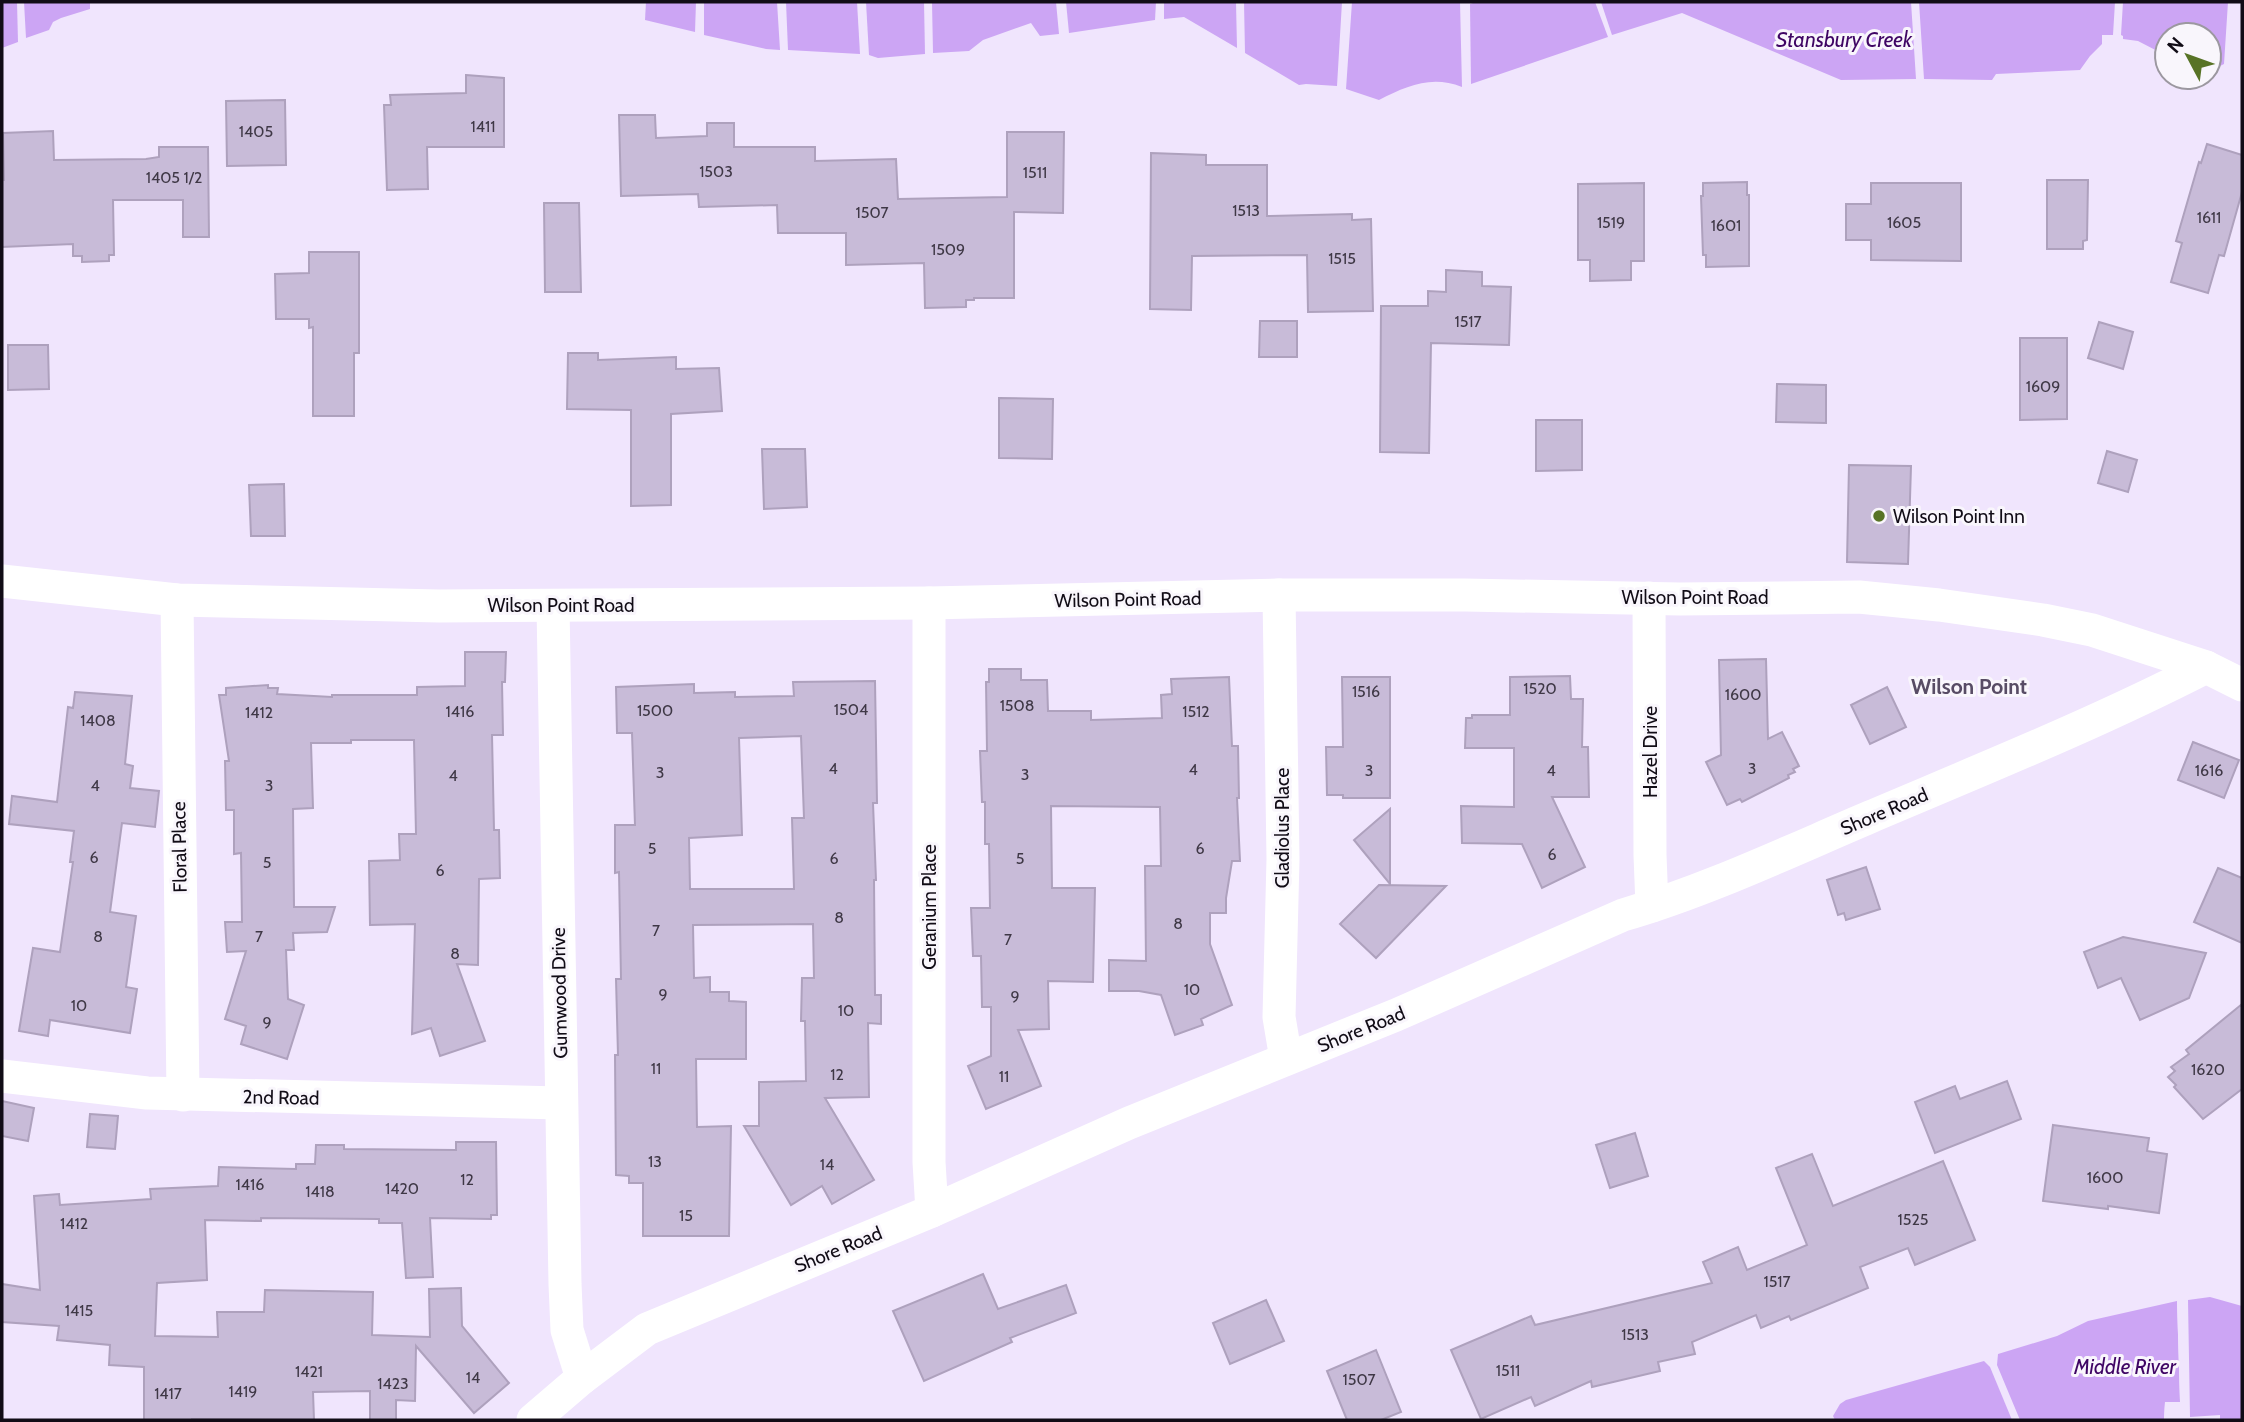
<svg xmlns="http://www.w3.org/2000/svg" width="2244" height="1422" viewBox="0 0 2244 1422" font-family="Cabin,sans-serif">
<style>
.water{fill:#cca5f4}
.pier{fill:#f0e5fd}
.building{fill:#c8bbd8;stroke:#aea1bd;stroke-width:2;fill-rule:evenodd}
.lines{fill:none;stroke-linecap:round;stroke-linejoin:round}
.minor{stroke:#fff;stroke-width:33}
.poi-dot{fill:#587326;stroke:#f9f6fc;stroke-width:2.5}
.labels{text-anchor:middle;stroke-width:6;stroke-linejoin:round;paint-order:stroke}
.number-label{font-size:16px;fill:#3f3846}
.poi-label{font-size:19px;fill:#110c16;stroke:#f9f6fc;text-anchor:start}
.street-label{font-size:19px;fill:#110c16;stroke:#f9f6fc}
.water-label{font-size:21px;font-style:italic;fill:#3f0564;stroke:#f9f6fc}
.neighbourhood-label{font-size:21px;font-weight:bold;fill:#584c65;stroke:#f9f6fc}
</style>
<rect width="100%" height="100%" fill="#f0e5fd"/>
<!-- water -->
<g class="water">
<polygon points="2,2 17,2 18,42 2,48"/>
<polygon points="24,2 90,2 90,9 61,18 53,22 49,30 26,38"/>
<polygon points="646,2 696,2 695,32 645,20"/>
<polygon points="704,2 777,2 780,50 766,49 704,35"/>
<polygon points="786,2 857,2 860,54 788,50"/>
<polygon points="866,2 924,2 925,54 878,58 869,55"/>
<polygon points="932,2 1056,2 1059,34 1040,36 1031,23 983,40 969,51 933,53"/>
<polygon points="1066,2 1156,2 1155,20 1069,33"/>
<polygon points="1164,2 1236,2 1237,48 1184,17 1164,19"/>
<polygon points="1244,2 1342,2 1337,86 1306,84 1299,85 1245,53"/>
<path d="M 1352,2 L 1460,2 L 1462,87 C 1431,75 1407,86 1379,100 L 1346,89 Z"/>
<polygon points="1476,2 1595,2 1608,37 1471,84 1470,4"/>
<polygon points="1601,2 1911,2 1916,79 1841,80 1682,13 1612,35"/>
<polygon points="1919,2 2115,2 2113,35 2102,35 2102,44 2090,56 2080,70 1996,74 1992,80 1924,79"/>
<polygon points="2123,2 2228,2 2224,64 2216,68 2209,68 2209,35 2167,35 2167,56 2138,41 2123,39 2123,36 2121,35"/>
<polygon points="2210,1297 2242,1306 2242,1420 2220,1420 2220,1415 2190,1417 2188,1300"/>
<polygon points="2177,1301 2180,1402 2165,1402 2164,1419 2182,1420 2020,1420 1997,1365 1998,1354 2057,1336 2088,1321"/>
<polygon points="1984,1361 1990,1367 2012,1420 1835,1420 1833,1416 1840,1404 1846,1400"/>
</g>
<!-- pier -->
<polygon class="pier" points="2177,1301 2180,1301 2184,1403 2181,1406 2168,1406 2168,1416 2182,1416 2185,1420 2164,1420 2165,1402 2180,1402"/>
<!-- building -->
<g class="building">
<polygon points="466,75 504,78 504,147 427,147 428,189 387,190 384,105 391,105 390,95 466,93"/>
<polygon points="285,100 286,165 227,166 226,101"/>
<polygon points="619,115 655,115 656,138 707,136 707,123 734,123 734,147 815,147 815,161 896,159 898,199 1007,197 1007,132 1064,132 1063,213 1014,212 1014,298 974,298 974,300 966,300 966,307 925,308 924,263 846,265 846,233 778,233 777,205 699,207 698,194 621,196"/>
<polygon points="53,131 54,160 146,159 159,157 159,147 208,147 209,237 183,237 183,200 113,200 114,255 109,255 109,261 82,262 82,256 73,256 73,244 2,247 2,180 4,180 3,133"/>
<polygon points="2207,144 2242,155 2242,192 2224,256 2219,255 2208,293 2171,282 2182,243 2176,241 2199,162 2201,163"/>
<polygon points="1151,153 1206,155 1206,165 1267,165 1267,216 1352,214 1352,220 1371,219 1373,311 1308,312 1307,255 1192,256 1191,310 1150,309"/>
<polygon points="2047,180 2088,180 2087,240 2083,241 2083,249 2047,249"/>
<polygon points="1747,182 1747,195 1749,195 1749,266 1706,267 1706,255 1703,255 1701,196 1703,196 1703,183"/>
<polygon points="1644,183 1644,261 1631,261 1631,280 1590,281 1590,260 1578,260 1578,184"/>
<polygon points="1871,183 1961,183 1961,261 1871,260 1871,240 1846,240 1846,204 1871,204"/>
<polygon points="544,203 579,203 581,292 545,292"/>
<polygon points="309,252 359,252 359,353 354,353 354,416 313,416 313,327 309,328 309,319 276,319 275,274 309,273"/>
<polygon points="1446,270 1482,272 1482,286 1511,287 1509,345 1431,343 1429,453 1380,452 1381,306 1428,306 1428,291 1446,292"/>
<polygon points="1260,321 1297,321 1297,357 1259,357"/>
<polygon points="2099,322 2133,332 2123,369 2088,358"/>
<polygon points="2020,338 2067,338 2067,419 2020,420"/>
<polygon points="8,345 48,345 49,389 8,390"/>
<polygon points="568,353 598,353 598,360 676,357 676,369 719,368 722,411 671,414 671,505 631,506 631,410 567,409"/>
<polygon points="1777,384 1826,385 1826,423 1776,422"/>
<polygon points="999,398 1053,399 1052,459 999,458"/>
<polygon points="1536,420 1582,420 1582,470 1536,471"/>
<polygon points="762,449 805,449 807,507 764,509"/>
<polygon points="2107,451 2137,460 2128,492 2098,483"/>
<polygon points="1849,465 1911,466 1908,564 1847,562"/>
<polygon points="284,484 285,536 251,536 249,485"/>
<polygon points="465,652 506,652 505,682 502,682 503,735 492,735 494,830 499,830 500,878 479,879 478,965 457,964 485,1041 440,1056 431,1028 412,1034 415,924 370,925 369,861 400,860 399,834 416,834 414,740 351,740 351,743 311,743 313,808 293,809 294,907 335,907 327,932 293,933 294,950 286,950 288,999 304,1005 287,1059 241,1044 246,1026 225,1019 246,951 227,952 225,922 242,922 241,853 234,854 234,810 226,810 225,761 229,761 219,695 226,695 226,688 268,685 268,688 278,688 277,694 332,697 332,695 417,695 417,687 465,686"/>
<polygon points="1766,659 1768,739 1782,732 1799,766 1793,769 1795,772 1788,775 1789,778 1742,802 1740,799 1727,805 1706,762 1721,755 1719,660"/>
<polygon points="989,669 1021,669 1021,680 1047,680 1048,711 1091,711 1091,720 1162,718 1161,695 1172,694 1171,679 1229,677 1232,746 1238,746 1239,798 1237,798 1240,861 1232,861 1226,898 1226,913 1210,913 1210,944 1232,1005 1201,1019 1203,1025 1175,1035 1161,995 1139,991 1109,991 1109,960 1146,961 1145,866 1161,866 1160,807 1051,806 1052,888 1095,888 1093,982 1048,981 1049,1029 1018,1030 1041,1086 986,1109 968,1066 991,1056 991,1007 982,1007 981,956 973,956 971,908 990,908 989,844 985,844 985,802 982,802 980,751 987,751 986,682 989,682"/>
<polygon points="1570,676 1571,699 1583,699 1582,747 1588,747 1589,797 1552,797 1585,867 1542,888 1522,844 1462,843 1461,806 1514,807 1514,748 1465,748 1466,718 1472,718 1472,715 1510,715 1510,677"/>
<polygon points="1342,677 1390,677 1390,798 1343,798 1343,795 1327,795 1326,747 1343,747"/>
<path d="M 875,681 L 877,803 L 873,803 L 876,880 L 874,880 L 875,995 L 881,995 L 881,1024 L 868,1023 L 869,1097 L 825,1098 L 874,1180 L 832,1204 L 822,1186 L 791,1205 L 744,1126 L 759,1126 L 759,1082 L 806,1081 L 805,1021 L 801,1021 L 802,978 L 814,978 L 813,924 L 693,925 L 694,978 L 710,977 L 710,992 L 729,992 L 729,1001 L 746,1002 L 746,1059 L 696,1059 L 697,1127 L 731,1126 L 729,1236 L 643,1236 L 643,1183 L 629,1183 L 629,1176 L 616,1175 L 615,1055 L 618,1055 L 616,979 L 621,979 L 619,872 L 615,873 L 615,825 L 635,825 L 632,733 L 617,733 L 616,687 L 694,684 L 694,693 L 735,692 L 735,697 L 794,696 L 793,682 ZM 801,736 L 804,818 L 792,818 L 794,889 L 690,889 L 689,838 L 742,835 L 739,738 Z"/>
<polygon points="1887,687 1906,727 1870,744 1851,705"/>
<polygon points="75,692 132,696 125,764 133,766 130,788 159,791 155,827 122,823 110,912 136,916 126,987 137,989 130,1033 50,1020 48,1036 19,1031 33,948 60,952 73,862 70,862 74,831 9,824 12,796 57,802 68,707 73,708"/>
<polygon points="2193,742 2239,760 2224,798 2178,780"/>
<polygon points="1390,809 1390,884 1354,840"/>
<polygon points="1866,867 1880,909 1846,920 1844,913 1838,915 1827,880"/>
<polygon points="2218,868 2242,878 2242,943 2194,922"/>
<polygon points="1379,885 1446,886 1376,958 1340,924"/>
<polygon points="2123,937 2206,953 2189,998 2140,1020 2121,978 2098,988 2084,952"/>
<polygon points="2242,1004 2242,1089 2203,1119 2174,1087 2176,1085 2168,1077 2175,1071 2171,1067 2189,1054 2186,1050"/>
<polygon points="2007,1081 2021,1119 1935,1153 1915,1102 1955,1086 1960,1099"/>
<polygon points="2,1101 34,1108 28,1141 2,1136"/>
<polygon points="90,1114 118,1116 115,1149 87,1147"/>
<polygon points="2053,1125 2149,1138 2147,1151 2167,1154 2159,1213 2108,1206 2108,1209 2043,1201"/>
<polygon points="1635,1133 1648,1176 1610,1188 1596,1145"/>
<polygon points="456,1142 496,1142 497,1215 491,1215 491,1219 430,1218 433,1277 406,1278 402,1223 379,1223 379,1219 261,1218 261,1221 205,1220 207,1280 157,1283 155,1336 218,1337 217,1312 264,1312 265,1290 373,1292 372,1335 430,1337 429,1289 461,1288 462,1326 509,1383 474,1413 416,1346 415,1401 396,1400 396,1420 370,1420 370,1391 313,1392 314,1420 192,1419 192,1420 144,1420 144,1367 109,1365 110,1345 57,1340 59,1326 2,1322 2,1284 40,1290 34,1196 59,1194 60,1205 151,1199 150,1189 218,1186 219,1167 296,1169 296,1164 315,1164 316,1145 344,1145 344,1149 456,1150"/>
<polygon points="1812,1154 1833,1206 1943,1161 1975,1240 1915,1265 1908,1248 1860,1267 1868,1288 1791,1320 1789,1316 1761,1328 1756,1315 1692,1342 1695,1354 1658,1362 1660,1371 1592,1387 1591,1381 1535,1406 1531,1397 1481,1419 1451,1350 1531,1316 1535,1325 1712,1283 1703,1262 1738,1247 1747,1270 1807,1245 1776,1168"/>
<polygon points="983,1274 998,1309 1066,1285 1076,1313 1010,1338 1012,1342 924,1381 893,1311"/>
<polygon points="1266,1300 1284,1341 1230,1364 1213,1323"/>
<polygon points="1376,1350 1401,1412 1381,1420 1347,1420 1327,1371"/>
</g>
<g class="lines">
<!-- minor -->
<g class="minor">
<polyline points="2,581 177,600 439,606 929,603 1279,595 1465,595 1680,599 1859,597 1939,605 2043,620 2092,630 2206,667 2242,685"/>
<polyline points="1279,595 1283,859 1279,1017 1286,1059"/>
<polyline points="1649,598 1650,855 1652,906"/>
<polyline points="177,600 183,1095"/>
<polyline points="929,603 929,1162 932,1211"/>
<polyline points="553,606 565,1284 567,1330 582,1378"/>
<polyline points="2,1076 147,1093 561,1103"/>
<path d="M 533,1420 L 582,1378 L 647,1329 L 932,1211 L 1129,1123 L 1396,1015 L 1623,915 C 1706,891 1790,851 1870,817 C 1983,769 2097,723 2206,667"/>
</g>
</g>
<!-- markers -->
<circle class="poi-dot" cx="1879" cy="516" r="7"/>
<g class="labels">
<!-- number labels -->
<g class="number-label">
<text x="483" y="132">1411</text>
<text x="256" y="137">1405</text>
<text x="716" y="177">1503</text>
<text x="1035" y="178">1511</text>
<text x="174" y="183">1405 1/2</text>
<text x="1246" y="216">1513</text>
<text x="872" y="218">1507</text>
<text x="2209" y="223">1611</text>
<text x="1611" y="228">1519</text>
<text x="1904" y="228">1605</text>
<text x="1726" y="231">1601</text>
<text x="948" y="255">1509</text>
<text x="1342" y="264">1515</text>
<text x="1468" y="327">1517</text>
<text x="2043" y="392">1609</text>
<text x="1540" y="694">1520</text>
<text x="1366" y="697">1516</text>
<text x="1743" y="700">1600</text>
<text x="1017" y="711">1508</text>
<text x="851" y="715">1504</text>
<text x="655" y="716">1500</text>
<text x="460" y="717">1416</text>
<text x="1196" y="717">1512</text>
<text x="259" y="718">1412</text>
<text x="98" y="726">1408</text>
<text x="833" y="774">4</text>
<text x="1752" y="774">3</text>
<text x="1193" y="775">4</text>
<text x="1369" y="776">3</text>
<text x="1551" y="776">4</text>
<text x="2209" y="776">1616</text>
<text x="660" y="778">3</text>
<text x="1025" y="780">3</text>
<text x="453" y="781">4</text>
<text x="95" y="791">4</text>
<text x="269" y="791">3</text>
<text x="652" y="854">5</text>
<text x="1200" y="854">6</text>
<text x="1552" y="860">6</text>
<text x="94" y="863">6</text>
<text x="834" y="864">6</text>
<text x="1020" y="864">5</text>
<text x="267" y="868">5</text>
<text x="440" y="876">6</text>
<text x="839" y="923">8</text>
<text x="1178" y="929">8</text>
<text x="656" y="936">7</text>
<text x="98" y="942">8</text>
<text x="259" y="942">7</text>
<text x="1008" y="945">7</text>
<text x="455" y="959">8</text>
<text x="1192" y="995">10</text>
<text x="663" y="1000">9</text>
<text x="1015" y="1002">9</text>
<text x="79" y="1011">10</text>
<text x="846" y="1016">10</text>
<text x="267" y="1028">9</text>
<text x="656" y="1074">11</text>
<text x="2208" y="1075">1620</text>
<text x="837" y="1080">12</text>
<text x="1004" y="1082">11</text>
<text x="655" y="1167">13</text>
<text x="827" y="1170">14</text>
<text x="2105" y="1183">1600</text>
<text x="467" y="1185">12</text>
<text x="250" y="1190">1416</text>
<text x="402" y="1194">1420</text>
<text x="320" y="1197">1418</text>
<text x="686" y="1221">15</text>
<text x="1913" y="1225">1525</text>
<text x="74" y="1229">1412</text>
<text x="1777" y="1287">1517</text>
<text x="79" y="1316">1415</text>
<text x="1635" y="1340">1513</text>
<text x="1508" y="1376">1511</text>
<text x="309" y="1377">1421</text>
<text x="473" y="1383">14</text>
<text x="1359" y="1385">1507</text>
<text x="393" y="1389">1423</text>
<text x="243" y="1397">1419</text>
<text x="168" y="1399">1417</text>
</g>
<!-- poi labels -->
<g class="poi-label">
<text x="1893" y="523">Wilson Point Inn</text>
</g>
<!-- street labels -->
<g class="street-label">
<text x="1695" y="604">Wilson Point Road</text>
<text transform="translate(1128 599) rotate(-1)" y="7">Wilson Point Road</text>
<text x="561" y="612">Wilson Point Road</text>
<text transform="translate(1650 752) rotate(-90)" y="7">Hazel Drive</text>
<text transform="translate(1884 811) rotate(-23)" y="7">Shore Road</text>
<text transform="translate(1282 828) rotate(-90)" y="7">Gladiolus Place</text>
<text transform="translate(179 847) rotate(-91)" y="7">Floral Place</text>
<text transform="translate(929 907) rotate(-90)" y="7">Geranium Place</text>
<text transform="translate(559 993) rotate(-91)" y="7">Gumwood Drive</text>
<text transform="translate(1361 1029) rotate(-22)" y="7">Shore Road</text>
<text transform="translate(281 1097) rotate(1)" y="7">2nd Road</text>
<text transform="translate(838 1249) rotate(-22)" y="7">Shore Road</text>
</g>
<!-- water labels -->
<g class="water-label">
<text x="1844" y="47">Stansbury Creek</text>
<text x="2125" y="1374">Middle River</text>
</g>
<!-- neighbourhood labels -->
<g class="neighbourhood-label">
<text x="1969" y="694">Wilson Point</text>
</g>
</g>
<!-- border -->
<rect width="2244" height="1422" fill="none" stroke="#110c16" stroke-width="7"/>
<!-- north arrow -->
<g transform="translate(2188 56) rotate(311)"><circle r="33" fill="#f9f6fc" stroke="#9c98a0" stroke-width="2"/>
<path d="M0-5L12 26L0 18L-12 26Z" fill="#587326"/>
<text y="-10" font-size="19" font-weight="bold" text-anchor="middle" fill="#110c16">N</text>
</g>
</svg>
